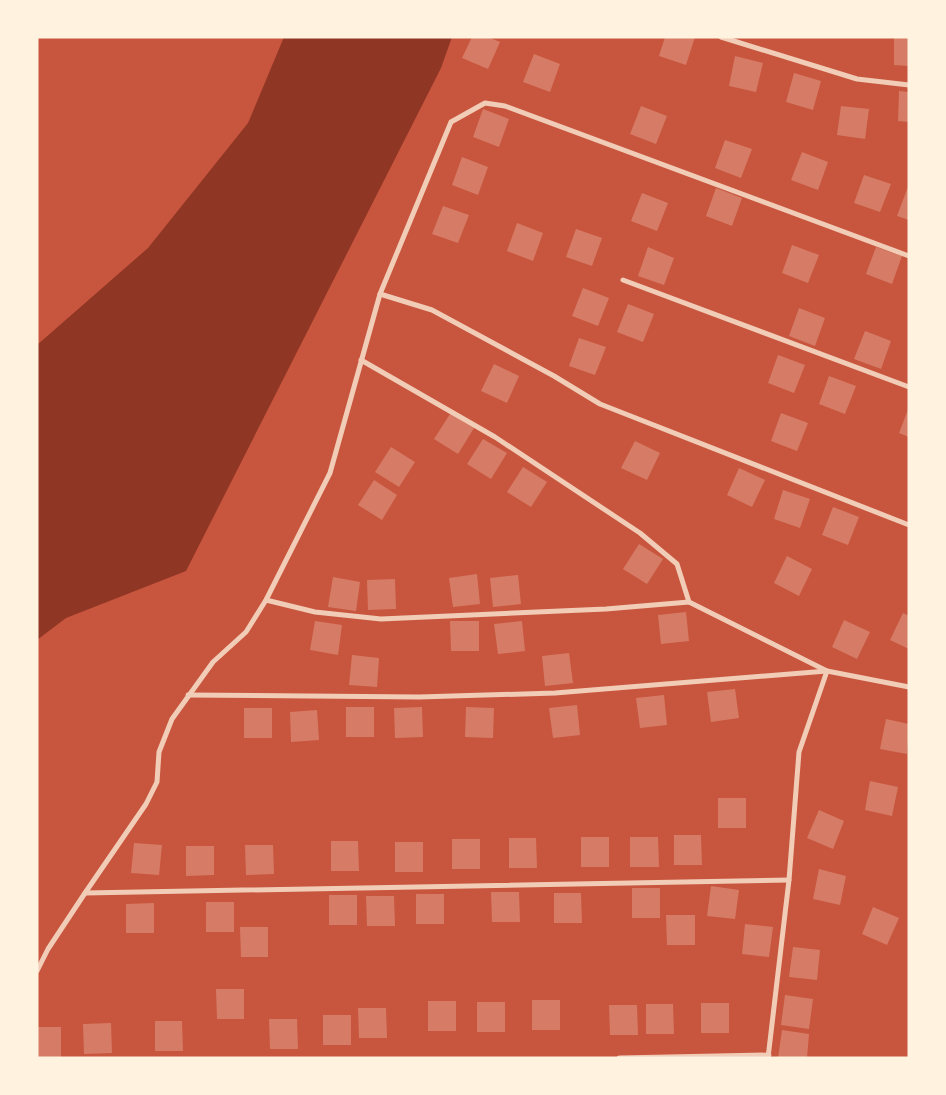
<svg xmlns="http://www.w3.org/2000/svg" width="946" height="1095" viewBox="0 0 946 1095" font-family="'Source Serif 4',serif">
<style>
.water{fill:#8f3625}
.building{fill:#d67c66}
.lines{fill:none;stroke-linecap:round;stroke-linejoin:round}
.service{stroke:#f1ccb7;stroke-width:5}
</style>
<rect width="100%" height="100%" fill="#c8553d"/>
<!-- water -->
<polygon class="water" points="284,37 452,37 441,68 186,571 66,618 37,640 37,345 148,248 248,123"/>
<!-- building -->
<g class="building">
<polygon points="472,37 488,37 500,42 488,69 462,58"/>
<polygon points="665,37 695,37 686,65 659,56"/>
<polygon points="894,37 909,37 909,66 894,65"/>
<polygon points="534,54 560,64 550,92 523,82"/>
<polygon points="735,56 763,63 756,92 729,86"/>
<polygon points="794,73 821,81 813,110 786,102"/>
<polygon points="899,91 909,92 909,122 898,121"/>
<polygon points="641,106 667,116 656,144 630,134"/>
<polygon points="841,106 869,109 865,139 837,135"/>
<polygon points="483,109 509,119 499,147 473,137"/>
<polygon points="725,140 752,149 741,178 715,168"/>
<polygon points="802,152 828,162 818,190 791,180"/>
<polygon points="462,157 488,167 478,195 452,185"/>
<polygon points="864,175 891,184 880,212 854,203"/>
<polygon points="909,184 909,220 897,216"/>
<polygon points="716,188 742,198 732,226 706,216"/>
<polygon points="642,193 668,203 657,231 631,221"/>
<polygon points="443,206 469,215 458,243 432,234"/>
<polygon points="517,223 543,233 533,261 507,251"/>
<polygon points="576,229 602,238 592,266 566,257"/>
<polygon points="792,245 819,255 808,283 782,273"/>
<polygon points="648,247 674,258 664,285 638,276"/>
<polygon points="876,247 902,256 892,284 866,274"/>
<polygon points="583,288 609,298 598,326 572,316"/>
<polygon points="628,304 654,314 643,342 617,332"/>
<polygon points="799,308 825,318 815,346 789,336"/>
<polygon points="865,331 891,341 881,369 854,359"/>
<polygon points="579,338 606,347 595,375 569,366"/>
<polygon points="778,355 805,365 794,393 768,383"/>
<polygon points="494,364 519,376 507,403 481,391"/>
<polygon points="829,376 856,386 845,414 819,404"/>
<polygon points="909,407 909,437 899,433"/>
<polygon points="781,413 808,423 797,451 771,441"/>
<polygon points="450,414 474,428 458,454 434,439"/>
<polygon points="483,439 507,453 491,479 467,464"/>
<polygon points="635,441 660,453 647,480 621,468"/>
<polygon points="391,447 415,462 399,487 375,472"/>
<polygon points="523,467 547,482 531,507 507,492"/>
<polygon points="739,468 765,480 752,507 727,495"/>
<polygon points="374,480 397,495 382,520 358,505"/>
<polygon points="783,490 810,499 800,528 774,519"/>
<polygon points="833,507 859,517 848,545 822,535"/>
<polygon points="639,544 663,559 647,584 623,569"/>
<polygon points="787,556 812,569 799,596 774,583"/>
<polygon points="477,574 480,604 453,607 449,578"/>
<polygon points="518,575 521,604 493,607 490,578"/>
<polygon points="333,577 360,582 356,611 328,607"/>
<polygon points="395,579 396,609 368,610 367,580"/>
<polygon points="686,612 689,641 661,644 658,615"/>
<polygon points="903,613 909,616 909,649 890,640"/>
<polygon points="844,620 870,632 857,659 832,647"/>
<polygon points="315,621 342,625 338,655 310,650"/>
<polygon points="450,621 479,621 479,651 451,651"/>
<polygon points="522,621 525,651 498,654 494,624"/>
<polygon points="569,653 573,683 545,686 542,656"/>
<polygon points="352,655 379,658 377,687 349,685"/>
<polygon points="735,689 739,718 711,722 707,692"/>
<polygon points="664,695 667,725 640,728 636,698"/>
<polygon points="577,705 580,735 553,738 549,708"/>
<rect x="346" y="707" width="28" height="30"/>
<polygon points="422,707 423,737 395,738 394,708"/>
<polygon points="466,707 494,708 493,738 465,737"/>
<rect x="244" y="708" width="28" height="30"/>
<polygon points="317,710 319,740 291,742 290,712"/>
<polygon points="886,719 909,724 907,754 880,749"/>
<polygon points="870,781 898,787 892,816 865,810"/>
<rect x="718" y="798" width="28" height="30"/>
<polygon points="819,810 844,821 833,849 807,838"/>
<polygon points="674,835 701,835 702,865 674,865"/>
<rect x="581" y="837" width="28" height="30"/>
<polygon points="630,837 658,837 659,867 630,867"/>
<polygon points="509,838 536,838 537,868 509,868"/>
<rect x="452" y="839" width="28" height="30"/>
<polygon points="331,841 358,841 359,871 331,871"/>
<rect x="395" y="842" width="28" height="30"/>
<polygon points="134,843 162,845 159,875 131,873"/>
<polygon points="245,845 273,845 274,874 246,875"/>
<polygon points="186,846 214,846 214,875 186,876"/>
<polygon points="819,869 846,876 840,905 813,899"/>
<polygon points="711,886 739,890 735,919 707,916"/>
<rect x="632" y="888" width="28" height="30"/>
<polygon points="491,892 519,892 520,922 492,922"/>
<polygon points="554,893 581,893 582,923 554,923"/>
<rect x="416" y="894" width="28" height="30"/>
<rect x="329" y="895" width="28" height="30"/>
<polygon points="366,896 394,896 395,926 367,926"/>
<rect x="206" y="902" width="28" height="30"/>
<polygon points="154,903 154,933 126,933 126,904"/>
<polygon points="873,907 899,918 887,945 862,934"/>
<polygon points="666,915 695,915 695,945 667,945"/>
<polygon points="745,924 773,927 769,957 742,954"/>
<polygon points="240,927 268,927 268,957 241,957"/>
<polygon points="793,947 820,950 817,980 789,977"/>
<polygon points="216,989 244,989 244,1019 217,1019"/>
<polygon points="785,995 813,999 809,1029 781,1025"/>
<rect x="532" y="1000" width="28" height="30"/>
<rect x="428" y="1001" width="28" height="30"/>
<rect x="477" y="1002" width="28" height="30"/>
<rect x="701" y="1003" width="28" height="30"/>
<polygon points="646,1004 673,1004 674,1034 646,1034"/>
<polygon points="609,1005 637,1005 638,1035 610,1035"/>
<polygon points="358,1008 386,1008 387,1038 359,1038"/>
<rect x="323" y="1015" width="28" height="30"/>
<polygon points="269,1019 297,1019 298,1049 270,1049"/>
<polygon points="155,1021 182,1021 183,1051 155,1051"/>
<polygon points="111,1023 112,1053 84,1054 83,1024"/>
<rect x="37" y="1027" width="24" height="30"/>
<polygon points="782,1030 809,1034 807,1058 778,1058"/>
</g>
<g class="lines">
<!-- service -->
<g class="service">
<polyline points="721,37 857,79 909,85"/>
<polyline points="623,280 909,387"/>
<polyline points="380,294 432,310 554,376 600,404 909,525"/>
<polyline points="361,360 495,437 640,533 677,564 689,602 827,671 799,752 789,880 768,1058"/>
<polyline points="266,600 315,612 381,619 606,609 689,602"/>
<polyline points="188,695 419,697 555,693 827,671 909,687"/>
<polyline points="85,893 789,880"/>
<polyline points="37,971 48,949 85,893 146,804 157,782 159,752 172,719 213,662 246,632 266,600 330,473 380,294 451,122 485,103 505,106 909,256"/>
<polyline points="619,1058 769,1055"/>
</g>
</g>
<!-- border -->
<rect width="946" height="1095" fill="none" stroke="#fff3e0" stroke-width="77"/>
</svg>
